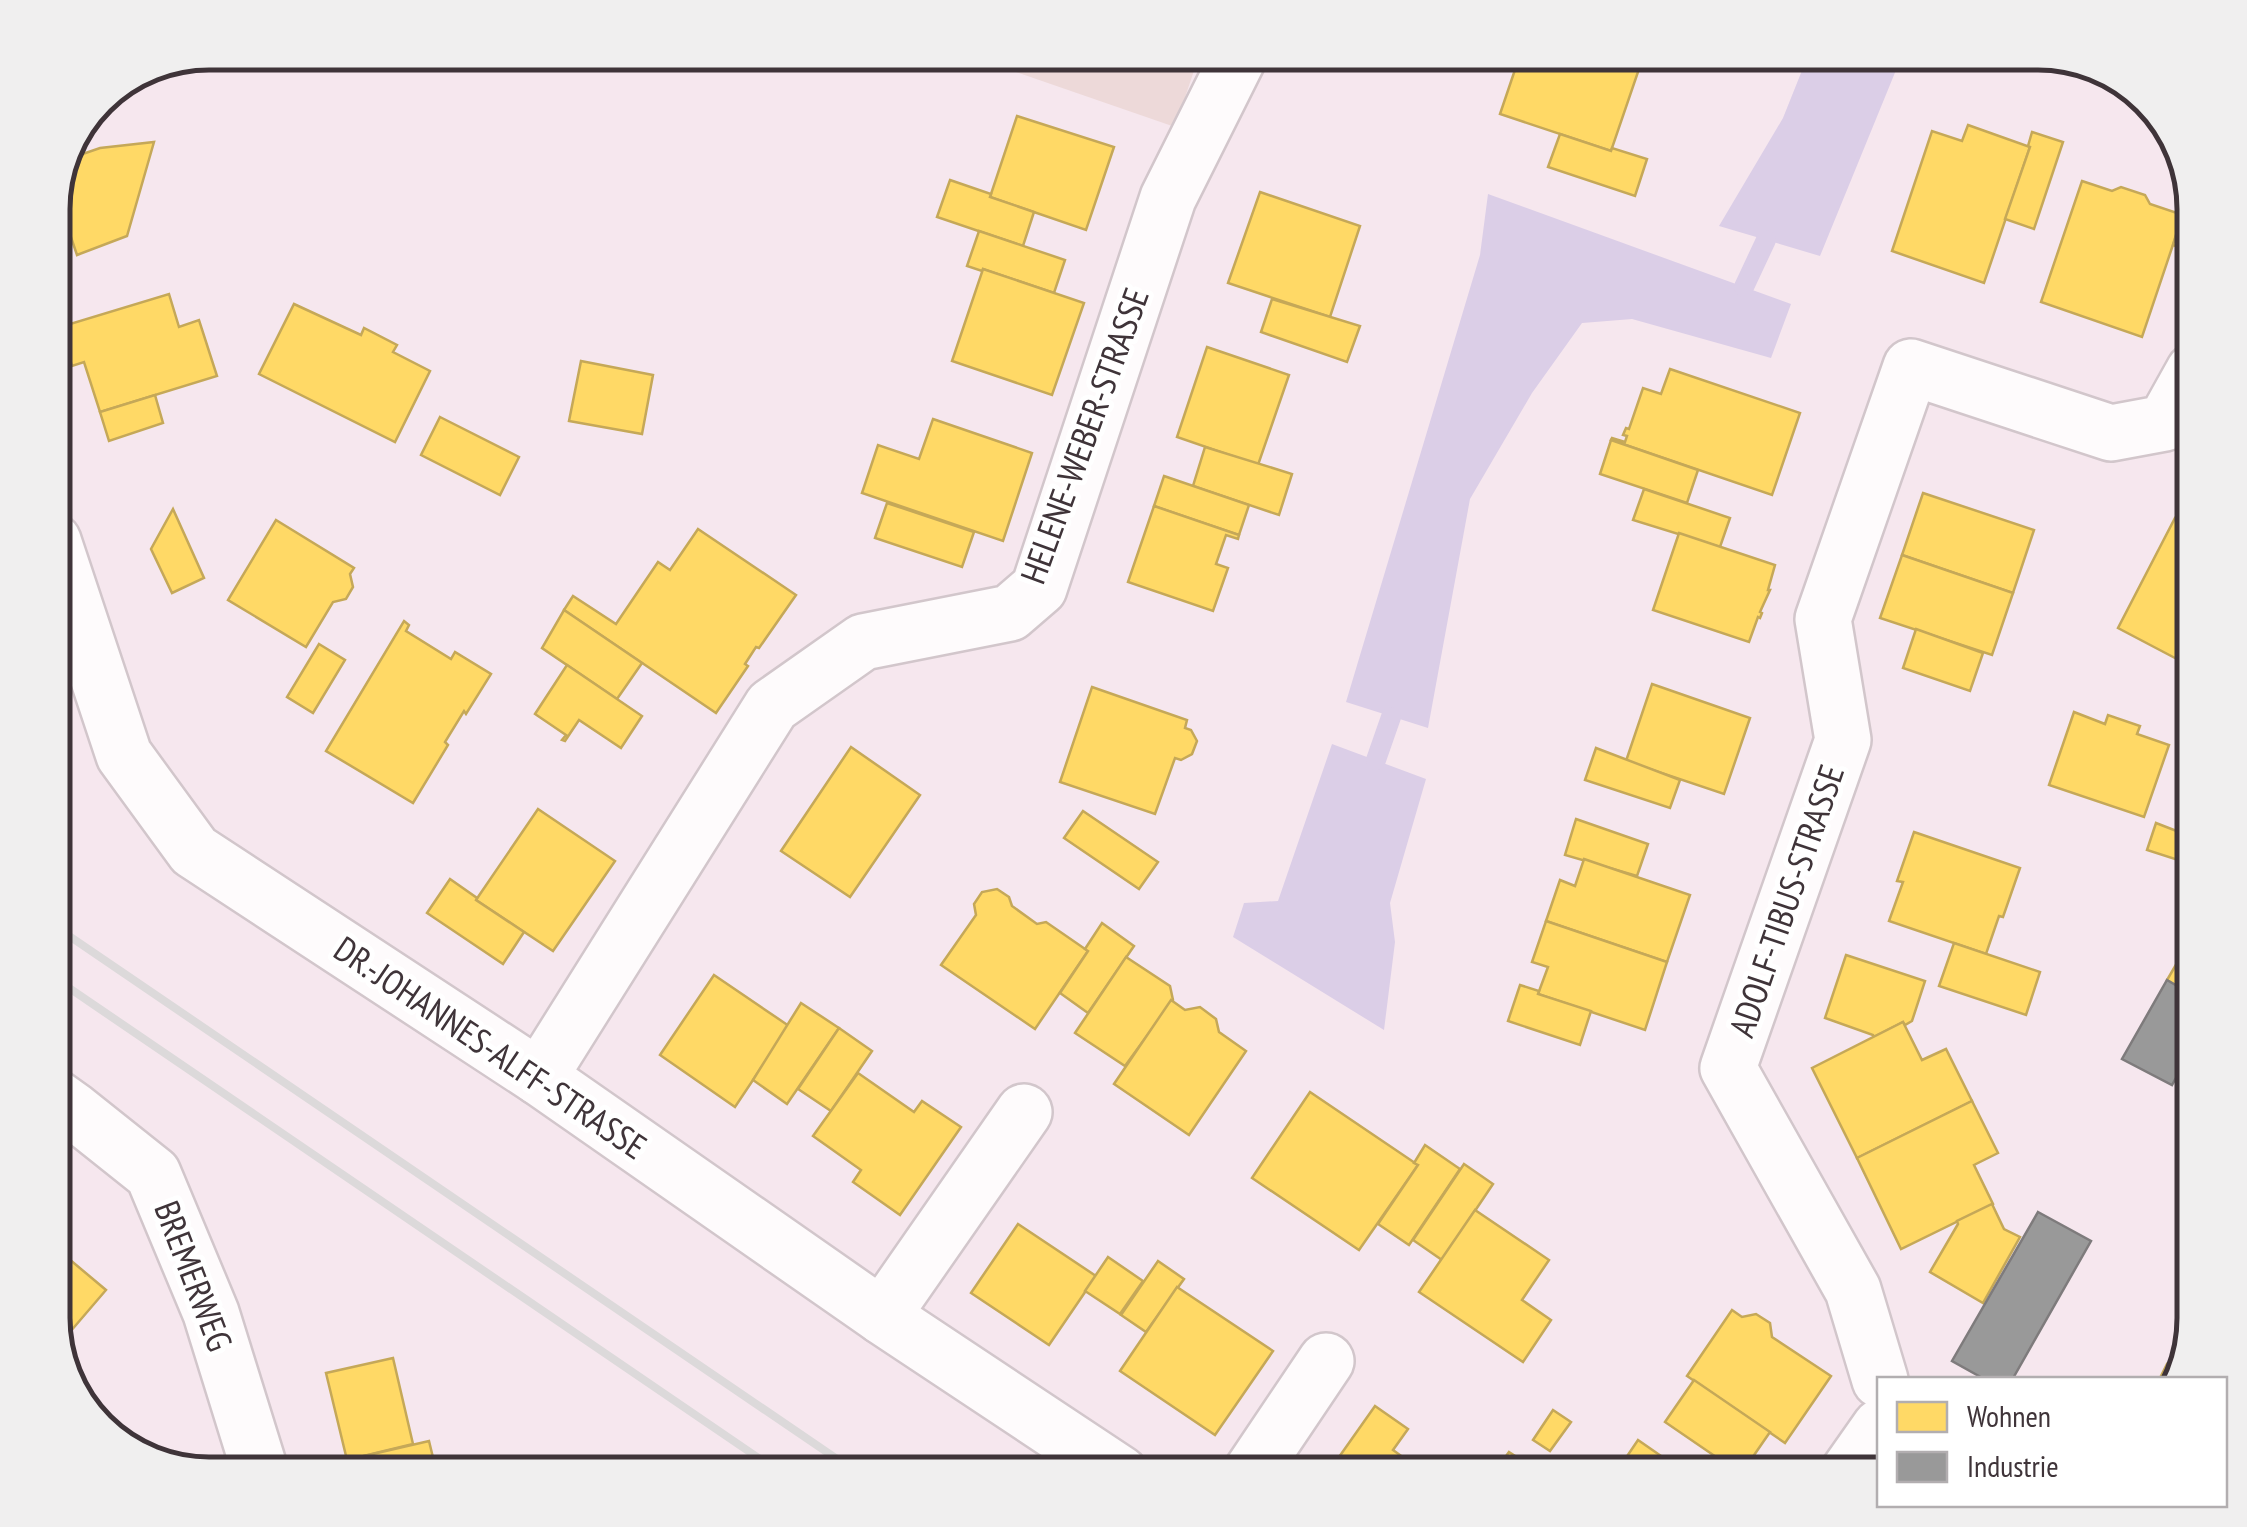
<svg xmlns="http://www.w3.org/2000/svg" width="2247" height="1527" viewBox="0 0 2247 1527" font-family="'PT Sans Narrow',sans-serif">
<style>
.green{fill:#edd9d9}
.water{fill:#dbcee7}
.homes{fill:#ffd966;stroke:#c5a858;stroke-width:2.5}
.industry{fill:#999;stroke:#7e7b7c;stroke-width:2.5}
.lines{fill:none;stroke-linecap:round;stroke-linejoin:round}
.stream{stroke:#dbcee7;stroke-width:20}
.minor-casing{stroke:#d2c6cb;stroke-width:60}
.minor{stroke:#fefbfc;stroke-width:55}
.rail{stroke:#dcd9da;stroke-width:8}
.labels{text-anchor:middle;stroke-width:10;stroke-linejoin:round;paint-order:stroke}
.street-label{font-size:35px;fill:#3f3439;stroke:#fff}
.rim{fill:none;stroke:#3f3439;stroke-width:5}
</style>
<rect width="100%" height="100%" fill="#f6e7ee"/>
<!-- green -->
<polygon class="green" points="961,53 1200,53 1175,127"/>
<!-- water -->
<g class="water">
<polygon points="1809,53 1903,53 1820,256 1719,226 1783,118"/>
<polygon points="1488,194 1791,304 1771,358 1632,319 1582,323 1532,393 1470,499 1428,728 1346,702 1480,255"/>
<polygon points="1332,744 1426,779 1390,903 1395,942 1384,1030 1233,937 1244,903 1278,901"/>
</g>
<!-- homes -->
<g class="homes">
<polygon points="1521,52 1591,52 1639,69 1611,151 1500,114"/>
<polygon points="1591,52 1645,52 1639,69"/>
<polygon points="1017,116 1114,147 1086,230 990,197"/>
<polygon points="1968,125 2030,147 1984,283 1892,251 1932,131 1962,141"/>
<polygon points="2032,132 2063,142 2034,229 2005,219 2030,147 2028,146"/>
<polygon points="1560,134 1611,151 1612,148 1647,159 1635,196 1548,167"/>
<polygon points="154,142 127,236 77,255 56,193 71,158 100,148"/>
<polygon points="950,180 991,194 990,197 1034,212 1023,246 937,217"/>
<polygon points="2082,181 2112,191 2121,187 2145,195 2150,204 2183,215 2142,337 2041,302"/>
<polygon points="1260,192 1360,226 1330,317 1228,283"/>
<polygon points="2188,194 2191,195 2194,208 2194,253 2173,245"/>
<polygon points="979,231 1065,260 1054,293 983,269 982,271 967,266"/>
<polygon points="983,269 1084,303 1052,395 952,361"/>
<polygon points="169,294 179,327 199,320 217,376 100,412 84,362 72,366 60,327"/>
<polygon points="1272,299 1360,326 1347,362 1261,332"/>
<polygon points="294,304 361,335 364,328 397,345 393,352 430,371 395,442 259,374"/>
<polygon points="1207,347 1289,375 1258,465 1177,437"/>
<polygon points="581,361 653,375 642,434 569,421"/>
<polygon points="1670,369 1800,413 1772,495 1611,440 1612,438 1625,442 1627,436 1623,435 1626,428 1629,429 1643,388 1661,394"/>
<polygon points="155,395 163,423 109,441 100,412"/>
<polygon points="440,417 519,457 500,495 421,455"/>
<polygon points="933,419 1032,453 1003,541 862,493 878,445 919,459"/>
<polygon points="1611,440 1698,470 1687,503 1600,474"/>
<polygon points="1205,447 1292,474 1279,515 1193,486"/>
<polygon points="1164,476 1249,505 1239,535 1154,506"/>
<polygon points="1644,489 1730,518 1720,547 1633,520"/>
<polygon points="1923,493 2034,530 2013,593 1902,555"/>
<polygon points="887,503 974,532 962,567 875,538"/>
<polygon points="1154,506 1239,535 1238,539 1226,535 1216,564 1228,568 1213,611 1128,582"/>
<polygon points="173,509 204,578 172,593 151,549"/>
<polygon points="2175,518 2194,528 2194,668 2118,628"/>
<polygon points="276,520 354,568 350,574 353,587 346,599 333,602 306,647 228,600"/>
<polygon points="698,529 796,595 759,648 756,647 745,664 748,666 716,713 564,610 573,596 616,624 658,562 670,570"/>
<polygon points="1679,533 1775,565 1768,590 1770,590 1760,612 1762,613 1760,618 1758,617 1749,642 1653,610"/>
<polygon points="1902,555 2013,593 1992,655 1880,618"/>
<polygon points="564,610 642,663 617,699 542,648"/>
<polygon points="404,621 409,625 406,631 451,659 455,652 491,674 466,714 464,711 445,742 448,745 413,803 326,751"/>
<polygon points="1916,629 1983,653 1970,691 1903,668"/>
<polygon points="319,644 345,660 313,713 287,697"/>
<polygon points="567,665 642,716 621,748 579,720 565,741 562,740 566,735 535,714"/>
<polygon points="1652,684 1750,718 1724,794 1626,761"/>
<polygon points="1092,687 1187,720 1185,728 1191,730 1197,741 1192,754 1181,760 1175,758 1155,814 1060,782"/>
<polygon points="2074,712 2105,724 2108,715 2140,726 2137,734 2169,745 2144,817 2049,785"/>
<polygon points="851,747 920,795 850,897 781,851"/>
<polygon points="1596,748 1680,780 1670,808 1585,780"/>
<polygon points="538,809 615,861 553,951 476,900"/>
<polygon points="1083,811 1158,862 1139,889 1064,838"/>
<polygon points="1576,819 1648,844 1637,876 1565,855"/>
<polygon points="2156,823 2187,835 2178,860 2147,850"/>
<polygon points="1914,832 2020,868 2003,917 1999,916 1986,954 1889,921 1903,882 1897,881"/>
<polygon points="1584,859 1690,895 1667,962 1546,921 1560,880 1575,886"/>
<polygon points="450,879 477,898 476,900 524,932 503,964 427,913"/>
<polygon points="997,889 1009,897 1012,906 1037,924 1046,922 1088,951 1035,1029 941,965 976,915 974,904 982,892"/>
<polygon points="1546,921 1667,962 1645,1030 1538,994 1548,967 1532,962"/>
<polygon points="1102,923 1134,946 1088,1013 1060,993 1088,951 1085,949"/>
<polygon points="1954,943 2040,972 2026,1015 1939,986"/>
<polygon points="1846,955 1925,981 1912,1021 1905,1025 1903,1022 1874,1037 1873,1035 1825,1018"/>
<polygon points="2181,956 2194,964 2194,996 2167,980"/>
<polygon points="1126,957 1170,986 1173,1000 1125,1066 1075,1033"/>
<polygon points="714,975 789,1026 735,1107 660,1055"/>
<polygon points="1520,985 1539,991 1538,994 1591,1011 1580,1045 1508,1021"/>
<polygon points="1171,1000 1185,1010 1200,1007 1216,1019 1219,1032 1246,1051 1189,1135 1114,1084"/>
<polygon points="801,1003 839,1028 787,1104 753,1080"/>
<polygon points="1903,1022 1922,1060 1946,1049 1972,1101 1857,1158 1812,1068"/>
<polygon points="839,1028 872,1051 831,1111 798,1089"/>
<polygon points="858,1073 914,1112 922,1101 961,1127 900,1215 853,1182 861,1170 813,1136"/>
<polygon points="1310,1092 1418,1165 1359,1250 1252,1178"/>
<polygon points="1972,1101 1998,1153 1974,1165 1993,1204 1901,1249 1857,1158"/>
<polygon points="1425,1145 1460,1169 1409,1245 1378,1224 1418,1165 1414,1163"/>
<polygon points="1464,1164 1493,1184 1442,1260 1413,1240"/>
<polygon points="1992,1204 2004,1229 2020,1237 1983,1303 1930,1272 1958,1224 1957,1221"/>
<polygon points="1475,1210 1549,1260 1522,1300 1551,1320 1523,1362 1419,1292"/>
<polygon points="1018,1224 1096,1276 1049,1345 971,1293"/>
<polygon points="53,1232 62,1240 56,1248 106,1290 58,1346 53,1328"/>
<polygon points="1108,1257 1143,1281 1120,1314 1085,1291"/>
<polygon points="1158,1261 1184,1279 1146,1332 1121,1315"/>
<polygon points="1177,1287 1273,1351 1215,1435 1120,1371"/>
<polygon points="1732,1310 1742,1317 1756,1314 1770,1323 1772,1337 1831,1376 1785,1443 1687,1376"/>
<polygon points="393,1358 413,1444 347,1460 326,1373"/>
<polygon points="2167,1364 2179,1370 2176,1380 2159,1380"/>
<polygon points="1694,1380 1770,1432 1741,1474 1665,1422"/>
<polygon points="1375,1406 1408,1429 1393,1450 1422,1471 1420,1474 1327,1474"/>
<polygon points="1553,1410 1571,1422 1550,1451 1533,1440"/>
<polygon points="1638,1440 1687,1474 1615,1474"/>
<polygon points="429,1441 437,1474 337,1474 334,1463"/>
<polygon points="1509,1452 1534,1468 1530,1474 1493,1474"/>
</g>
<!-- industry -->
<g class="industry">
<polygon points="2167,980 2194,996 2194,1045 2172,1085 2122,1059"/>
<polygon points="2038,1212 2091,1241 2012,1380 1986,1380 1952,1361"/>
</g>
<g class="lines">
<!-- stream -->
<g class="stream">
<polyline points="1744,287 1766,240"/>
<polyline points="1376,760 1391,717"/>
</g>
<defs>
<g id="minor">
<polyline points="53,541 124,755 194,851 539,1077 882,1316 1120,1474"/>
<polyline points="539,1077 772,706 863,642 1010,613 1039,588 1168,198 1241,52"/>
<polyline points="53,1096 74,1111 153,1174 211,1313 261,1474"/>
<polyline points="882,1316 1024,1112"/>
<polyline points="1880,1380 1853,1290 1728,1068 1843,740 1823,619 1911,367 2111,433 2165,423 2194,371"/>
<polyline points="1250,1474 1326,1361"/>
<polyline points="1847,1474 1880,1427"/>
</g>
</defs>
<!-- minor casing -->
<use href="#minor" class="minor-casing"/>
<!-- minor -->
<use href="#minor" class="minor"/>
<!-- rail -->
<g class="rail">
<polyline points="53,925 859,1474"/>
<polyline points="53,977 782,1474"/>
</g>
</g>
<g class="labels">
<!-- street labels -->
<g class="street-label">
<text transform="translate(1085 436) rotate(-70)" y="12">HELENE-WEBER-STRASSE</text>
<text transform="translate(1787 901) rotate(-71)" y="12">ADOLF-TIBUS-STRASSE</text>
<text transform="translate(490 1048) rotate(34)" y="12">DR.-JOHANNES-ALFF-STRASSE</text>
<text transform="translate(193 1276) rotate(69)" y="12">BREMERWEG</text>
</g>
</g>
<!-- crop -->
<path d="M0 0H2247V1527H0ZM209 70H2038A139 139 0 0 1 2177 209V1318A139 139 0 0 1 2038 1457H209A139 139 0 0 1 70 1318V209A139 139 0 0 1 209 70Z" fill="#f0efef" fill-rule="evenodd"/>
<path class="rim" d="M209 70H2038A139 139 0 0 1 2177 209V1318A139 139 0 0 1 2038 1457H209A139 139 0 0 1 70 1318V209A139 139 0 0 1 209 70Z"/>
<!-- legend -->
<rect x="1877" y="1377" width="350" height="130" fill="#ffffff" stroke="#b2aeb0" stroke-width="2.5"/>
<rect x="1897" y="1402" width="50" height="30" fill="#ffd966" stroke="#b2aeb0" stroke-width="2.5"/>
<text x="1967" y="1427" font-size="30" fill="#3f3439">Wohnen</text>
<rect x="1897" y="1452" width="50" height="30" fill="#999999" stroke="#b2aeb0" stroke-width="2.5"/>
<text x="1967" y="1477" font-size="30" fill="#3f3439">Industrie</text>
</svg>
